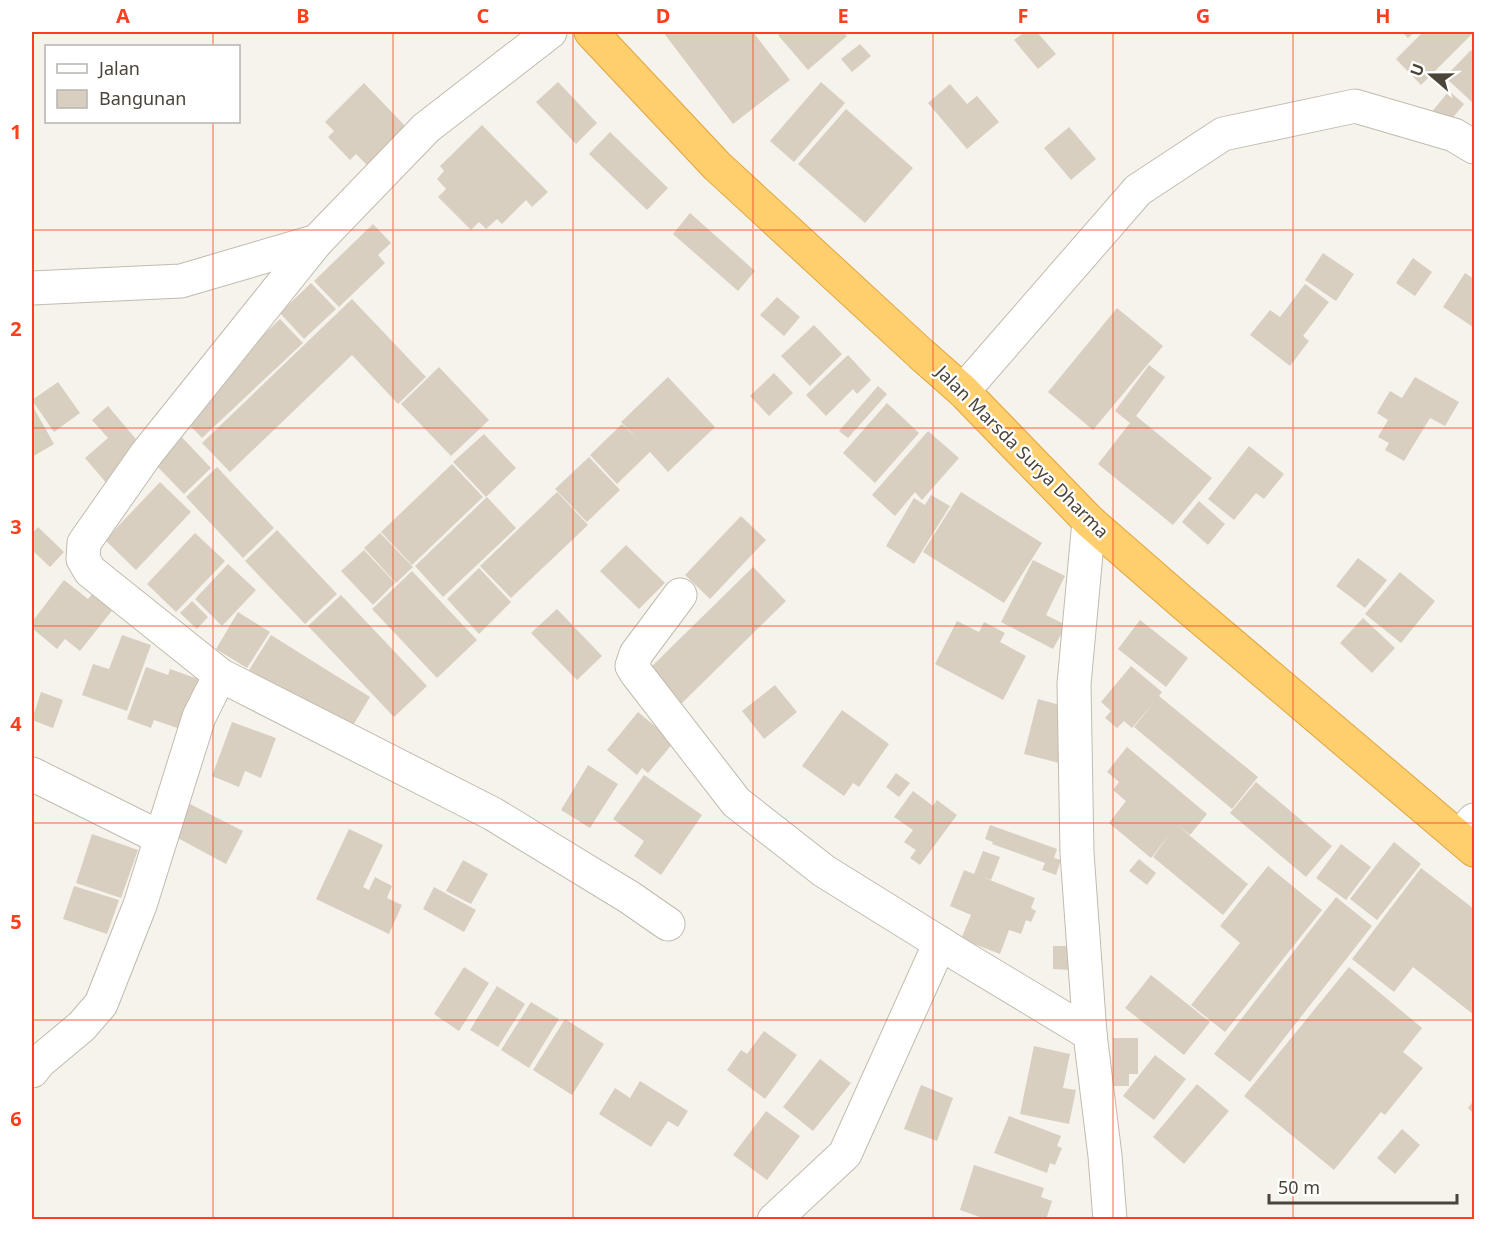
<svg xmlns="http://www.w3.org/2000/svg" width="1506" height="1251" viewBox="0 0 1506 1251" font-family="'Noto Sans',sans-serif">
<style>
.building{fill:#d8cfc1}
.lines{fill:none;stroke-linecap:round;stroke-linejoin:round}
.minor-casing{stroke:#c2bbae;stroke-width:35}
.highway-casing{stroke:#e0a43c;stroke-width:35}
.minor{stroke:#fff;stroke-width:33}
.highway{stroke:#ffcf6e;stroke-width:33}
.grid{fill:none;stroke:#fc3f1d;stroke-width:1.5;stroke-opacity:0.55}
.labels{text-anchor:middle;stroke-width:4.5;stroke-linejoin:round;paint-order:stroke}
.street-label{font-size:18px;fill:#4b4439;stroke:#fff}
.neatline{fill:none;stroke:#fc3f1d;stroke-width:2}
.grid-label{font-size:20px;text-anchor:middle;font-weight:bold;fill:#fc3f1d}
</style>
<rect width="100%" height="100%" fill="#f6f3ec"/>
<!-- building -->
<g class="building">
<polygon points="663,32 753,32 790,80 733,124"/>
<polygon points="782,32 843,32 847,36 808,70 778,35"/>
<polygon points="1025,32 1037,32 1056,54 1038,69 1014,40"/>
<polygon points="1402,32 1415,32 1408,38"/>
<polygon points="1423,32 1474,32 1421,85 1396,59"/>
<polygon points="860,44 871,56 852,72 841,59"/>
<polygon points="1471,50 1474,54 1474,104 1445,77"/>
<polygon points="558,82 597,123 576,144 536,102"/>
<polygon points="821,82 845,103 794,162 770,141"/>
<polygon points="364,83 405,126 395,136 405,147 386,165 376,155 367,165 356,154 350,160 328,137 334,131 325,122"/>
<polygon points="950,84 967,104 977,96 999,122 967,149 928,103"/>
<polygon points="1449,91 1464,104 1446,126 1430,114"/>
<polygon points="846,109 913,168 865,223 798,164"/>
<polygon points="482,125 548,192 532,207 526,200 502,224 497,219 486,229 479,222 471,230 438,197 446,189 437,179 444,171 440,166"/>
<polygon points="1069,127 1096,159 1071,180 1044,148"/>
<polygon points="610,132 668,188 647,210 589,154"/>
<polygon points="690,213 755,271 738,291 673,234"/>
<polygon points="373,224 391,243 378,255 385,263 339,307 314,281"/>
<polygon points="1323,253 1354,274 1336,301 1305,280"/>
<polygon points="1413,258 1432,272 1415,296 1396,283"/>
<polygon points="1465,273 1474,279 1474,324 1473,327 1443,307"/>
<polygon points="311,283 336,309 304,339 280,313"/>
<polygon points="1305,284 1329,302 1303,336 1309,341 1290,366 1250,335 1270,310 1280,317"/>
<polygon points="777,297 800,317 784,336 760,315"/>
<polygon points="352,299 426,377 398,404 352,355 230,472 202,443"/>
<polygon points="1117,308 1163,346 1093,430 1048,392"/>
<polygon points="280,319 303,343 202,438 180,415"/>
<polygon points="814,325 842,354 810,386 781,356"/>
<polygon points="848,355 871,380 857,394 853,389 826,416 806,395"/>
<polygon points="1149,365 1165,377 1136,416 1212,478 1173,525 1098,464 1130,423 1115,411"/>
<polygon points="439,367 489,420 451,456 401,404"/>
<polygon points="774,373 793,393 769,416 750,396"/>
<polygon points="668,377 715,427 668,472 650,452 617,484 590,455 622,424 639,440 621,422"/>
<polygon points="1415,377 1459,402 1445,426 1430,418 1404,461 1385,450 1389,443 1378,437 1388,420 1377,413 1390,391 1402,398"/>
<polygon points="58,382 80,413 54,432 32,400"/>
<polygon points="878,386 887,394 848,438 839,431"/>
<polygon points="887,403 919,433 875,483 843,453"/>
<polygon points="32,405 54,444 32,457"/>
<polygon points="108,406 146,451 108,485 85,458 108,438 92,420"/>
<polygon points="176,431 211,468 184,494 148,457"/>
<polygon points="928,431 959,458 922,500 915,492 895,516 872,495"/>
<polygon points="484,434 516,468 486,497 453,462"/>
<polygon points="1249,446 1284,474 1264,499 1256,493 1234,520 1208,499"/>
<polygon points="589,457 620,490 587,522 555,489"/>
<polygon points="452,464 483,497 412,565 381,532"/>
<polygon points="217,467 274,528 243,558 186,497"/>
<polygon points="160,482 191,512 136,570 105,540"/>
<polygon points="557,492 588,525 511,598 480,566"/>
<polygon points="961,492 1042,543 1004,603 923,552"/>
<polygon points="931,495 950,506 914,564 886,546 914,498 925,505"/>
<polygon points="487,497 516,528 443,597 415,566"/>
<polygon points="1199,501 1225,524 1208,545 1182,522"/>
<polygon points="741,516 766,540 710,599 685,575"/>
<polygon points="38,527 64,552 50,567 32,550 32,534"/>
<polygon points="277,530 337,594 305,624 245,561"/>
<polygon points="195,533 225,561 176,612 147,584"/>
<polygon points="380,533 413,567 396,583 364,548"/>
<polygon points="626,545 665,583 639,609 600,571"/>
<polygon points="364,550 395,583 373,605 341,571"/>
<polygon points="1358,558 1387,580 1365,608 1336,586"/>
<polygon points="1033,560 1065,576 1046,615 1066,625 1053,649 1001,622"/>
<polygon points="228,564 256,590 222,626 195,599"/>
<polygon points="753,567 786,601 679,706 647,671"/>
<polygon points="479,568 511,602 479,634 447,599"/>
<polygon points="412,571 477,640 437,678 372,609"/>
<polygon points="1400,572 1435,601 1401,643 1365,614"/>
<polygon points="64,580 88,599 94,592 114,608 80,651 65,639 57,649 32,628 32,622"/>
<polygon points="341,595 427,686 394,717 308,626"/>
<polygon points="192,601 208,617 197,629 180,613"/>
<polygon points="557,609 602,656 577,680 531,633"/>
<polygon points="238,612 270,632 247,668 216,649"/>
<polygon points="1363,618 1395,648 1372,673 1340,643"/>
<polygon points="1140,620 1188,658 1166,687 1118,649"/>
<polygon points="957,621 979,632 984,622 1005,633 1000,642 1026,656 1003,700 935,664"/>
<polygon points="122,635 151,645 127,711 82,695 93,664 109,669"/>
<polygon points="271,635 370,697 349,732 249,670"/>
<polygon points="1131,666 1162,692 1159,696 1258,777 1232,809 1134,727 1155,701 1132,728 1124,721 1117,728 1105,718 1111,711 1101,702"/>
<polygon points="146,667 168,675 170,669 201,680 183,730 154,720 151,728 127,719"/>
<polygon points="775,685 797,712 764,739 742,711"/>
<polygon points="41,692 63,700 53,728 32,720"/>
<polygon points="1038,699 1060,705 1059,763 1024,754"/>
<polygon points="842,710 889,744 859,787 853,783 844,796 802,766"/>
<polygon points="638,712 674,742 648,773 642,768 637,775 607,750"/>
<polygon points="232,722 276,738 261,778 245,771 239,787 212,776"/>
<polygon points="1127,747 1207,814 1190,835 1177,825 1248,884 1223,915 1153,857 1169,835 1151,858 1109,823 1126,801 1113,790 1119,782 1107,772"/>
<polygon points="588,765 618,784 590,828 561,810"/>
<polygon points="896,773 910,783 899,797 886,787"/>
<polygon points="644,775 702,815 661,875 634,856 644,841 613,819"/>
<polygon points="1256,782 1332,846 1306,877 1230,813"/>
<polygon points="913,791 933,806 937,800 957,815 920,865 910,858 916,850 904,842 913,830 894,817"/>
<polygon points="188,803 243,831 226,864 172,835"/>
<polygon points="990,825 1057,849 1054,858 1061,860 1056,875 1042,870 1045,863 992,844 993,842 985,839"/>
<polygon points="349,829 383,845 363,887 369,890 375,877 392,886 387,898 402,905 389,934 316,899"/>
<polygon points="92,834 138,850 121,898 76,883"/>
<polygon points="1394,842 1421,864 1377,920 1350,899"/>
<polygon points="1341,844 1371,867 1346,900 1316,878"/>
<polygon points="983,851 1000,857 991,880 980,876 1035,898 1031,908 1036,911 1031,922 1026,920 1021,934 1009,930 1000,954 961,939 971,915 950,906 964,870 974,874"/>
<polygon points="1139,859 1156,873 1147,885 1129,871"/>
<polygon points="463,860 488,874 471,904 446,891"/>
<polygon points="1268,866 1322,910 1225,1032 1191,1005 1240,943 1220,926"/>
<polygon points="1421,868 1474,909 1474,1015 1413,967 1394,992 1352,959"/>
<polygon points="74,886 119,900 107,934 63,919"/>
<polygon points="434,887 476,910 464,932 423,909"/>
<polygon points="1336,897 1372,926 1250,1082 1214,1054"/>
<polygon points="1053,946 1071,946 1070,970 1053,969"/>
<polygon points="464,967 489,983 459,1031 434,1014"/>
<polygon points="1349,967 1422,1028 1403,1052 1423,1068 1385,1115 1381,1112 1334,1170 1244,1096"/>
<polygon points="1151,975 1210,1022 1184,1055 1125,1008"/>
<polygon points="497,986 525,1004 498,1047 470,1030"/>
<polygon points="531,1002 559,1019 529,1068 501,1050"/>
<polygon points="565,1019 604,1044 572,1095 533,1070"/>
<polygon points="764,1031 797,1055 765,1099 727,1070 741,1050 747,1054"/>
<polygon points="1113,1038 1138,1038 1138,1074 1129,1074 1129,1086 1113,1086"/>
<polygon points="1034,1046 1070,1054 1063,1088 1076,1090 1069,1124 1020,1114"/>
<polygon points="1155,1055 1186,1079 1154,1120 1123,1096"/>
<polygon points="820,1059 851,1083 813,1131 783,1107"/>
<polygon points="640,1081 688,1111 678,1127 668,1121 651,1147 599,1114 615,1088 630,1098"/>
<polygon points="1197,1084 1229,1111 1184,1164 1153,1137"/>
<polygon points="921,1085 953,1098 937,1141 904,1129"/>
<polygon points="1474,1100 1474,1114 1468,1108"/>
<polygon points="766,1111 800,1136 767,1180 733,1155"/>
<polygon points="1009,1116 1061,1136 1057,1146 1062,1148 1055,1165 1050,1163 1047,1173 994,1153"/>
<polygon points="1402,1129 1420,1145 1395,1174 1377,1158"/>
<polygon points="974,1165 1044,1188 1041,1197 1052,1201 1046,1220 988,1220 960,1210"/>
</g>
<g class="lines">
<defs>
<g id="minor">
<polyline points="550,32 426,128 317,241 147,453 84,543 83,559 90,571 220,675 493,814 629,897 668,924"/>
<polyline points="32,288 181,281 317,241"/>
<polyline points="963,391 1138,190 1223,134 1355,106 1454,135 1474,147"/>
<polyline points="1089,521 1074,684 1077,853 1090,1034 1105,1156 1110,1220"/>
<polyline points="680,595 636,654 632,666 637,674 736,802 824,871 964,958 1090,1034"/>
<polyline points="32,774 161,838"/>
<polyline points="1459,837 1474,820"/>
<polyline points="32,1071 39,1062 82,1026 101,1004 140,905 199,717 220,675"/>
<polyline points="774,1220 845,1154 940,943"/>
</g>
<polyline id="highway" points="591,32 717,166 921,354 963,391 1089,521 1183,603 1474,850"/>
</defs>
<!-- minor casing -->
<use href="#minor" class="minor-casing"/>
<!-- highway casing -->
<use href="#highway" class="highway-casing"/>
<!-- minor -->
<use href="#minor" class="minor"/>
<!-- highway -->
<use href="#highway" class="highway"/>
</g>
<!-- grid -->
<path class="grid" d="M 213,32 L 213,46M 393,32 L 393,1220M 573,32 L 573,1220M 753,32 L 753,1220M 933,32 L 933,1220M 1113,32 L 1113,1220M 1293,32 L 1293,1220M 213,122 L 213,1220M 32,230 L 1474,230M 32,428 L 1474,428M 32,626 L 1474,626M 32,823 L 1474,823M 32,1020 L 1474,1020"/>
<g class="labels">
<!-- street labels -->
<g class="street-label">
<text transform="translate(1022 452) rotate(45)" y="6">Jalan Marsda Surya Dharma</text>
</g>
</g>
<!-- border -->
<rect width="1506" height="1251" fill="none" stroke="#ffffff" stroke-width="66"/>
<!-- legend -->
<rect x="45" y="45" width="195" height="78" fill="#ffffff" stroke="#b7b4b0" stroke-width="1.5"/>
<rect x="57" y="64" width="30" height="9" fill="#ffffff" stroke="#b7b4b0" stroke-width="1.5"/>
<text x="99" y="75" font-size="18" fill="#4b4439">Jalan</text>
<rect x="57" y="90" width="30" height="18" fill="#d8cfc1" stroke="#b7b4b0" stroke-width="1.5"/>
<text x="99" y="105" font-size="18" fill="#4b4439">Bangunan</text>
<!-- north arrow -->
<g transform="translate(1431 75) rotate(290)" stroke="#ffffff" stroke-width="4.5" paint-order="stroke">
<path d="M0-4.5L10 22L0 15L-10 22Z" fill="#4b4439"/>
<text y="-9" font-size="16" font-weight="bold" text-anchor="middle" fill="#4b4439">U</text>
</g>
<!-- scale -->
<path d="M1269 1194v9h188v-9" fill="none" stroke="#4b4439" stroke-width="3"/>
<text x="1278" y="1194" font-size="18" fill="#4b4439" stroke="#ffffff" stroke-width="4.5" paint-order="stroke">50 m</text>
<rect x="33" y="33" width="1440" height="1185" class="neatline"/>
<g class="grid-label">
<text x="123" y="23">A</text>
<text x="303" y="23">B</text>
<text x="483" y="23">C</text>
<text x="663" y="23">D</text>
<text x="843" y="23">E</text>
<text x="1023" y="23">F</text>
<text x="1203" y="23">G</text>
<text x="1383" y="23">H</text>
<text x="16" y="139">1</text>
<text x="16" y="336">2</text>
<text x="16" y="534">3</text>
<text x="16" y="731">4</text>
<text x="16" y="929">5</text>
<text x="16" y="1126">6</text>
</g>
</svg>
